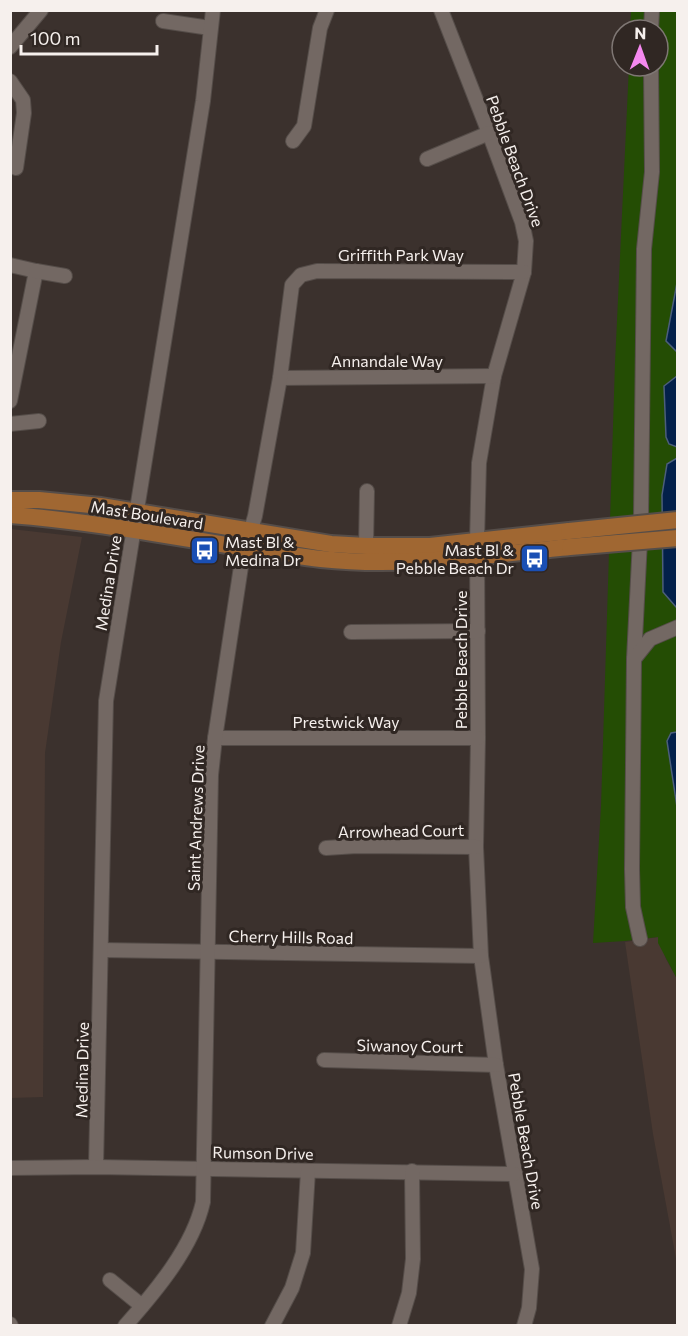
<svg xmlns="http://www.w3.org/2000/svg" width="688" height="1336" viewBox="0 0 688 1336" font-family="Commissioner,sans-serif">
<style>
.built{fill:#493932}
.green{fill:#244d04}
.water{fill:#03204a;stroke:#4c5e7b;stroke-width:1.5}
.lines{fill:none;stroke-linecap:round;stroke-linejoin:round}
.minor-casing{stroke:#554d49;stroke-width:16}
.major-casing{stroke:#554d49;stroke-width:20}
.minor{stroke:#736863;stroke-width:14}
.major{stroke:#a06732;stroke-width:16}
.major-bridge-casing{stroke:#554d49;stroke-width:20;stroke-linecap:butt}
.major-bridge{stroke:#a06732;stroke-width:16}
.labels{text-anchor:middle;stroke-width:6;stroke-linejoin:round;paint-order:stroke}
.street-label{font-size:16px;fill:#f6f0ed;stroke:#302723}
.poi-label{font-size:16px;fill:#f6f0ed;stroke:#302723;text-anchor:start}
</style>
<rect width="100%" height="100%" fill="#3b312d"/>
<!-- built -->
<g class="built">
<polygon points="11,529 82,537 61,642 45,753 43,1097 11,1098"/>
<polygon points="658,937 666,959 677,979 677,1264 653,1134 625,942"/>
</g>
<!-- green -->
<polygon class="green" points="631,11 677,11 677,979 658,943 658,937 625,941 593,943 601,806 615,363 629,66 658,66 658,30 630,30"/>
<!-- water -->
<g class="water">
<polygon points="677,283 678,352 677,352 666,341"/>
<polygon points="677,376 677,447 669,444 666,437 664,386"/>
<polygon points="677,458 677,607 676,607 663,592 662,495 667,464"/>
<polygon points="677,732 678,732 677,807 667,741 671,733"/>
</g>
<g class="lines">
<defs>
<g id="minor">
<polyline points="441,10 489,133 522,222 526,241 524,272 494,376 479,463 477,541 478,738 476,847 481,956 496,1065 532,1269 529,1308 524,1326"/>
<polyline points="163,21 210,28"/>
<polyline points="651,30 652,10"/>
<polyline points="10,47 41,10"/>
<polyline points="10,81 23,100 24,113 16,168"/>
<polyline points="293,141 304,126 320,28 327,10"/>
<polyline points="427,159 489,133"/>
<polyline points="10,265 36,271 10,401"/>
<polyline points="36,271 65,276"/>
<polyline points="280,378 494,376"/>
<polyline points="10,424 39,421"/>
<polyline points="366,546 367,491"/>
<polyline points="351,632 478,631"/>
<polyline points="634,659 641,520 644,249 652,172 651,66"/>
<polyline points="215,738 478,738"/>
<polyline points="326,848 357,846 476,847"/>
<polyline points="640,939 633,907 632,869 634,659 650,639 678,627"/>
<polyline points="101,950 481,956"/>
<polyline points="324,1060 496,1065"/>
<polyline points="96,1167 106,701 203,101 213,10"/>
<polyline points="10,1168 96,1167 514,1174"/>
<polyline points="110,1280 142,1306"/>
<polyline points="10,1324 11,1326"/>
<path d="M 125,1326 C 156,1291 193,1247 203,1202 L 211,775 L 215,738 L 242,560 L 255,516 L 280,378 L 292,285 L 301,275 L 317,271 L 524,272"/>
<polyline points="272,1326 292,1288 303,1253 308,1171"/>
<polyline points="399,1326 409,1293 413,1259 412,1171"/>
</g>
<g id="major">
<polyline points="10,500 39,500 101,506 331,544 366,546 430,546 569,531"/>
<path d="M 10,515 C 115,523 217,546 321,559 C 404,568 488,555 570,547"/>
</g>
</defs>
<!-- minor casing -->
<use href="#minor" class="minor-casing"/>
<!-- major casing -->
<use href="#major" class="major-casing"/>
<!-- minor -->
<use href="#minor" class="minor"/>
<!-- major -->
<use href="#major" class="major"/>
<defs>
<g id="major-bridge">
<polyline points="569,531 678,520"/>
<polyline points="570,547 678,538"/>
</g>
</defs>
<!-- major-bridge casing -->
<use href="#major-bridge" class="major-bridge-casing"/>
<!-- major-bridge -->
<use href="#major-bridge" class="major-bridge"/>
</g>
<!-- icons -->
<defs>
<symbol id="bus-square" viewBox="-11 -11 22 22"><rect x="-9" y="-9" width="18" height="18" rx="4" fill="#1a4fb4" stroke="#302723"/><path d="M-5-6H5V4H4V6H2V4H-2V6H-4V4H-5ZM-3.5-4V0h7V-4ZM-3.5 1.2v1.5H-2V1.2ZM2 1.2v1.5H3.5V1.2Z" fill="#fff"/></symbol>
</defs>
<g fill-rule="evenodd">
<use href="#bus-square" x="188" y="534" width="33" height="33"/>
<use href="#bus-square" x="518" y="542" width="33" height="33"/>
</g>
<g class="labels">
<!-- street labels -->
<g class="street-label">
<text transform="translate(515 161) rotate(70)" y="6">Pebble Beach Drive</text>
<text x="401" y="261">Griffith Park Way</text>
<text x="387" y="367">Annandale Way</text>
<text transform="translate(147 515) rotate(9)" y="6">Mast Boulevard</text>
<text transform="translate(108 583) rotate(-81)" y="6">Medina Drive</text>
<text transform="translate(461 660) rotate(-90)" y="6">Pebble Beach Drive</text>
<text x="346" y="728">Prestwick Way</text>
<text transform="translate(196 818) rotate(-88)" y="6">Saint Andrews Drive</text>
<text transform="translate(401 831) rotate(-1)" y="6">Arrowhead Court</text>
<text transform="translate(291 937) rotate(1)" y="6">Cherry Hills Road</text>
<text transform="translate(410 1046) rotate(1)" y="6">Siwanoy Court</text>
<text transform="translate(82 1070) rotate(-89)" y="6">Medina Drive</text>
<text transform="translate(526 1141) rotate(80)" y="6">Pebble Beach Drive</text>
<text transform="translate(263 1153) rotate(1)" y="6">Rumson Drive</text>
</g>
<!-- poi labels -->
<g class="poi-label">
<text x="225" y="548">Mast Bl &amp;<tspan x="225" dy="18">Medina Dr</tspan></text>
<text x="514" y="556" text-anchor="end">Mast Bl &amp;<tspan x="514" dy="18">Pebble Beach Dr</tspan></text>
</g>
</g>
<!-- border -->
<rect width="688" height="1336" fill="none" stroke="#f6f0ed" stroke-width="24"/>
<!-- north arrow -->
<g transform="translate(640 48) rotate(1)"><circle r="28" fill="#302723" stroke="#7f7774" stroke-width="1.5"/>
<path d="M0-4.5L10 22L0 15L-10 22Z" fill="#f589ef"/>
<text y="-9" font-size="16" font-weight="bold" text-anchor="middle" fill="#f6f0ed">N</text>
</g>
<!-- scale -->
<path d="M21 45v9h136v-9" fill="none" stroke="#f6f0ed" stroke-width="3"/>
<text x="30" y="45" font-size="18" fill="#f6f0ed" stroke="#302723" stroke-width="4.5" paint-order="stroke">100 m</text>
</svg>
